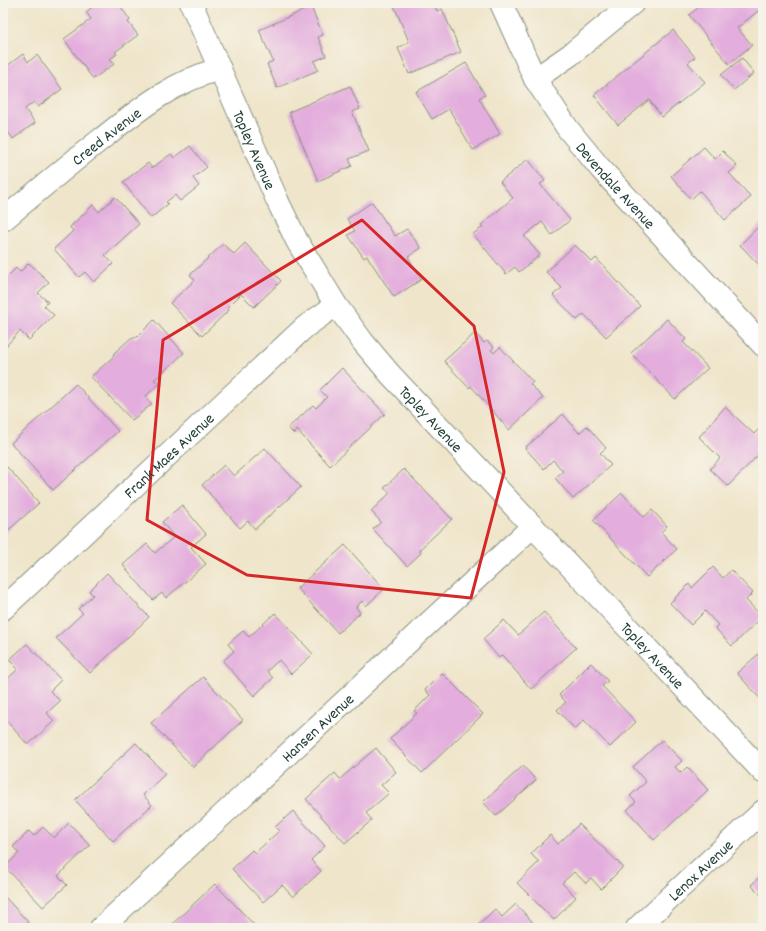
<svg xmlns="http://www.w3.org/2000/svg" width="766" height="931" viewBox="0 0 766 931" font-family="Dekko,sans-serif">
<style>
.building{fill:#e3addd}
.lines{fill:none;stroke-linecap:round;stroke-linejoin:round}
.minor-casing{stroke:#87917f;stroke-width:24}
.minor{stroke:#fff;stroke-width:22}
.marked{fill:none;stroke:#d62828;stroke-width:3;stroke-linejoin:round}
.labels{text-anchor:middle;stroke-width:4;stroke-linejoin:round;paint-order:stroke}
.street-label{font-size:16px;fill:#1f3d34;stroke:#f7f3e8}
</style>
<rect width="100%" height="100%" fill="#f7f3e8"/>
<filter id="ink" filterUnits="userSpaceOnUse"><feTurbulence type="fractalNoise" baseFrequency=".025" numOctaves="2"/><feDisplacementMap in="SourceGraphic" scale="8" xChannelSelector="R" yChannelSelector="G"/><feConvolveMatrix kernelMatrix="1 2 1 2 8 2 1 2 1" color-interpolation-filters="sRGB"/></filter>
<filter id="wash" filterUnits="userSpaceOnUse"><feTurbulence type="fractalNoise" baseFrequency=".012" numOctaves="4" result="noise"/><feDisplacementMap in="SourceGraphic" scale="16" xChannelSelector="R" yChannelSelector="G"/><feGaussianBlur stdDeviation="0.9" result="paint"/><feColorMatrix in="noise" values="0 0 0 0 0 0 0 0 0 0 0 0 0 0 0 0 0 1.4 0 .05"/><feComposite in="paint" operator="in"/></filter>
<g filter="url(#wash)">
<rect width="100%" height="100%" fill="#efe5ca"/>
<g id="blocks">
<!-- building -->
<g class="building">
<polygon points="98,3 118,3 130,20 128,22 138,35 115,52 117,54 110,59 114,64 93,79 64,39 91,19 86,12"/>
<polygon points="393,3 437,3 438,6 435,7 437,11 442,9 461,52 409,74 398,48 409,42"/>
<polygon points="704,3 763,3 763,7 737,28 752,45 729,64 689,15"/>
<polygon points="311,7 323,35 318,37 326,56 314,61 318,70 277,88 267,64 273,61 259,30"/>
<polygon points="673,30 695,57 688,63 705,82 662,117 649,100 618,125 594,95"/>
<polygon points="23,54 28,62 37,55 62,89 38,107 34,102 25,109 35,123 13,139 3,125 3,69"/>
<polygon points="742,58 754,73 734,90 721,75"/>
<polygon points="466,63 485,95 479,98 500,134 473,150 449,109 432,119 416,92"/>
<polygon points="350,86 360,109 352,112 369,151 349,159 352,166 318,181 289,112"/>
<polygon points="190,146 207,167 193,178 199,186 180,201 175,195 166,202 168,204 151,218 123,182 148,163 152,168 171,154 174,158"/>
<polygon points="704,147 715,159 723,151 737,166 729,173 751,197 725,220 700,191 691,199 671,176"/>
<polygon points="528,159 545,181 540,184 570,220 552,235 542,222 524,236 540,255 519,272 515,267 506,274 473,234 483,227 481,225 513,198 500,182"/>
<polygon points="115,197 139,224 105,255 113,264 94,282 85,272 79,277 54,249 73,231 70,227 93,205 99,212"/>
<polygon points="372,202 395,236 407,229 421,248 408,257 422,279 394,297 367,256 364,258 348,235 355,231 347,219"/>
<polygon points="763,222 763,269 740,245"/>
<polygon points="245,243 281,281 254,307 241,294 227,308 229,310 202,336 170,303 195,280 190,275 223,244 234,254"/>
<polygon points="575,245 592,262 596,258 640,306 606,337 584,314 577,320 553,295 562,288 546,272"/>
<polygon points="29,263 49,282 38,293 48,302 44,306 54,315 29,340 20,331 5,347 3,345 3,281 16,268 20,272"/>
<polygon points="667,319 686,339 683,342 708,368 675,399 631,353"/>
<polygon points="154,320 184,353 154,380 159,384 145,397 152,404 132,420 91,377 113,357 114,353 131,338 137,337"/>
<polygon points="475,333 484,343 487,341 494,347 491,350 494,353 500,347 533,382 530,384 543,398 509,430 471,386 469,388 444,361"/>
<polygon points="342,368 385,414 330,466 297,430 294,434 288,428 313,405 316,408 327,397 320,390"/>
<polygon points="76,384 118,431 53,490 11,443"/>
<polygon points="725,407 754,434 763,425 763,456 760,453 728,486 710,469 720,458 699,437"/>
<polygon points="563,414 579,433 587,426 606,448 600,453 611,465 573,499 555,478 563,471 553,460 544,469 525,448"/>
<polygon points="265,448 301,487 255,529 248,521 240,528 202,485 224,465 234,476"/>
<polygon points="7,467 39,503 3,535 3,470"/>
<polygon points="404,469 452,519 419,550 421,553 407,566 373,529 381,522 371,511 390,493 384,488"/>
<polygon points="622,493 644,517 652,510 667,526 661,532 677,549 647,577 593,520"/>
<polygon points="182,505 206,534 191,547 206,564 166,598 162,593 153,600 123,565 147,544 155,553 174,537 162,522"/>
<polygon points="345,545 384,589 366,606 362,601 356,607 360,613 338,633 297,588"/>
<polygon points="713,567 723,578 731,570 753,593 746,600 762,617 732,646 715,628 718,625 705,611 691,625 670,603 689,584 692,588"/>
<polygon points="107,573 149,617 90,673 56,638 83,613 78,609 93,595 89,591"/>
<polygon points="544,612 576,648 531,689 502,655 499,658 483,639 504,620 518,635"/>
<polygon points="275,613 313,654 291,674 279,660 267,671 273,678 254,696 223,661 234,651 228,644 243,631 249,637"/>
<polygon points="27,644 61,680 50,691 60,701 47,713 54,721 28,745 3,717 3,683 18,669 9,660"/>
<polygon points="763,650 763,702 737,673"/>
<polygon points="591,663 608,681 602,686 636,722 610,747 584,720 575,729 557,710 566,702 559,695"/>
<polygon points="442,673 483,714 422,773 390,739 417,713 414,711 430,695 425,690"/>
<polygon points="203,677 243,720 193,767 151,723"/>
<polygon points="662,740 682,761 675,767 681,773 687,767 708,790 654,840 627,810 636,802 630,796 646,782 633,767"/>
<polygon points="136,743 165,774 143,795 152,805 113,841 75,800"/>
<polygon points="376,748 396,772 381,785 389,793 366,813 372,820 345,843 306,799 335,773 340,779"/>
<polygon points="523,766 536,780 496,816 483,802"/>
<polygon points="293,811 325,846 311,860 321,871 293,897 282,885 263,902 232,869 252,850 255,853 279,831 275,827"/>
<polygon points="69,823 90,845 58,876 67,885 43,907 5,867 19,853 13,847 29,831 34,836 43,827 54,838"/>
<polygon points="579,824 623,867 601,889 591,878 586,883 574,872 562,883 576,897 554,920 517,883 539,862 531,854 550,835 558,844"/>
<polygon points="763,874 763,897 751,885"/>
<polygon points="215,884 257,928 168,928"/>
<polygon points="3,895 28,922 21,928 3,928"/>
<polygon points="516,904 538,928 475,928 495,909 502,917"/>
</g>
</g>
</g>
<g filter="url(#ink)">
<use href="#blocks" fill-opacity="0" stroke="#87917f" stroke-width="1"/>
<g class="lines">
<defs>
<g id="minor">
<path id="s1" d="M 191,3 L 278,202 L 297,241 L 336,305 L 363,342 L 390,374 L 763,772"/>
<path id="s2" d="M 501,3 L 535,79 L 568,129 L 600,168 L 763,345"/>
<polyline points="535,79 570,55 633,3"/>
<path id="s3" d="M 3,220 C 35,193 67,166 100,140 C 137,111 173,81 220,69"/>
<path id="s4" d="M 3,609 L 305,327 L 336,305"/>
<path id="s5" d="M 101,928 L 533,526"/>
<path id="s6" d="M 637,928 L 763,811"/>
</g>
</defs>
<!-- minor casing -->
<use href="#minor" class="minor-casing"/>
<!-- minor -->
<use href="#minor" class="minor"/>
</g>
</g>
<!-- marked area -->
<path class="marked" d="M 362,220 L 474,326 L 504,472 L 471,598 L 247,575 L 147,520 L 163,340 Z"/>
<g class="labels">
<!-- street labels -->
<g class="street-label">
<text dy="6" stroke="none"><textPath href="#s3" startOffset="133">Creed Avenue</textPath></text>
<text dy="6" stroke="none"><textPath href="#s1" startOffset="160">Topley Avenue</textPath></text>
<text dy="6" stroke="none"><textPath href="#s2" startOffset="217">Devendale Avenue</textPath></text>
<text dy="6" stroke="none"><textPath href="#s1" startOffset="484">Topley Avenue</textPath></text>
<text dy="6" stroke="none"><textPath href="#s4" startOffset="226">Frank Maes Avenue</textPath></text>
<text dy="6" stroke="none"><textPath href="#s1" startOffset="808">Topley Avenue</textPath></text>
<text dy="6" stroke="none"><textPath href="#s5" startOffset="295">Hansen Avenue</textPath></text>
<text dy="6" stroke="none"><textPath href="#s6" startOffset="86">Lenox Avenue</textPath></text>
</g>
</g>
<!-- margin -->
<rect width="766" height="931" fill="none" stroke="#f7f3e8" stroke-width="16"/>
</svg>
